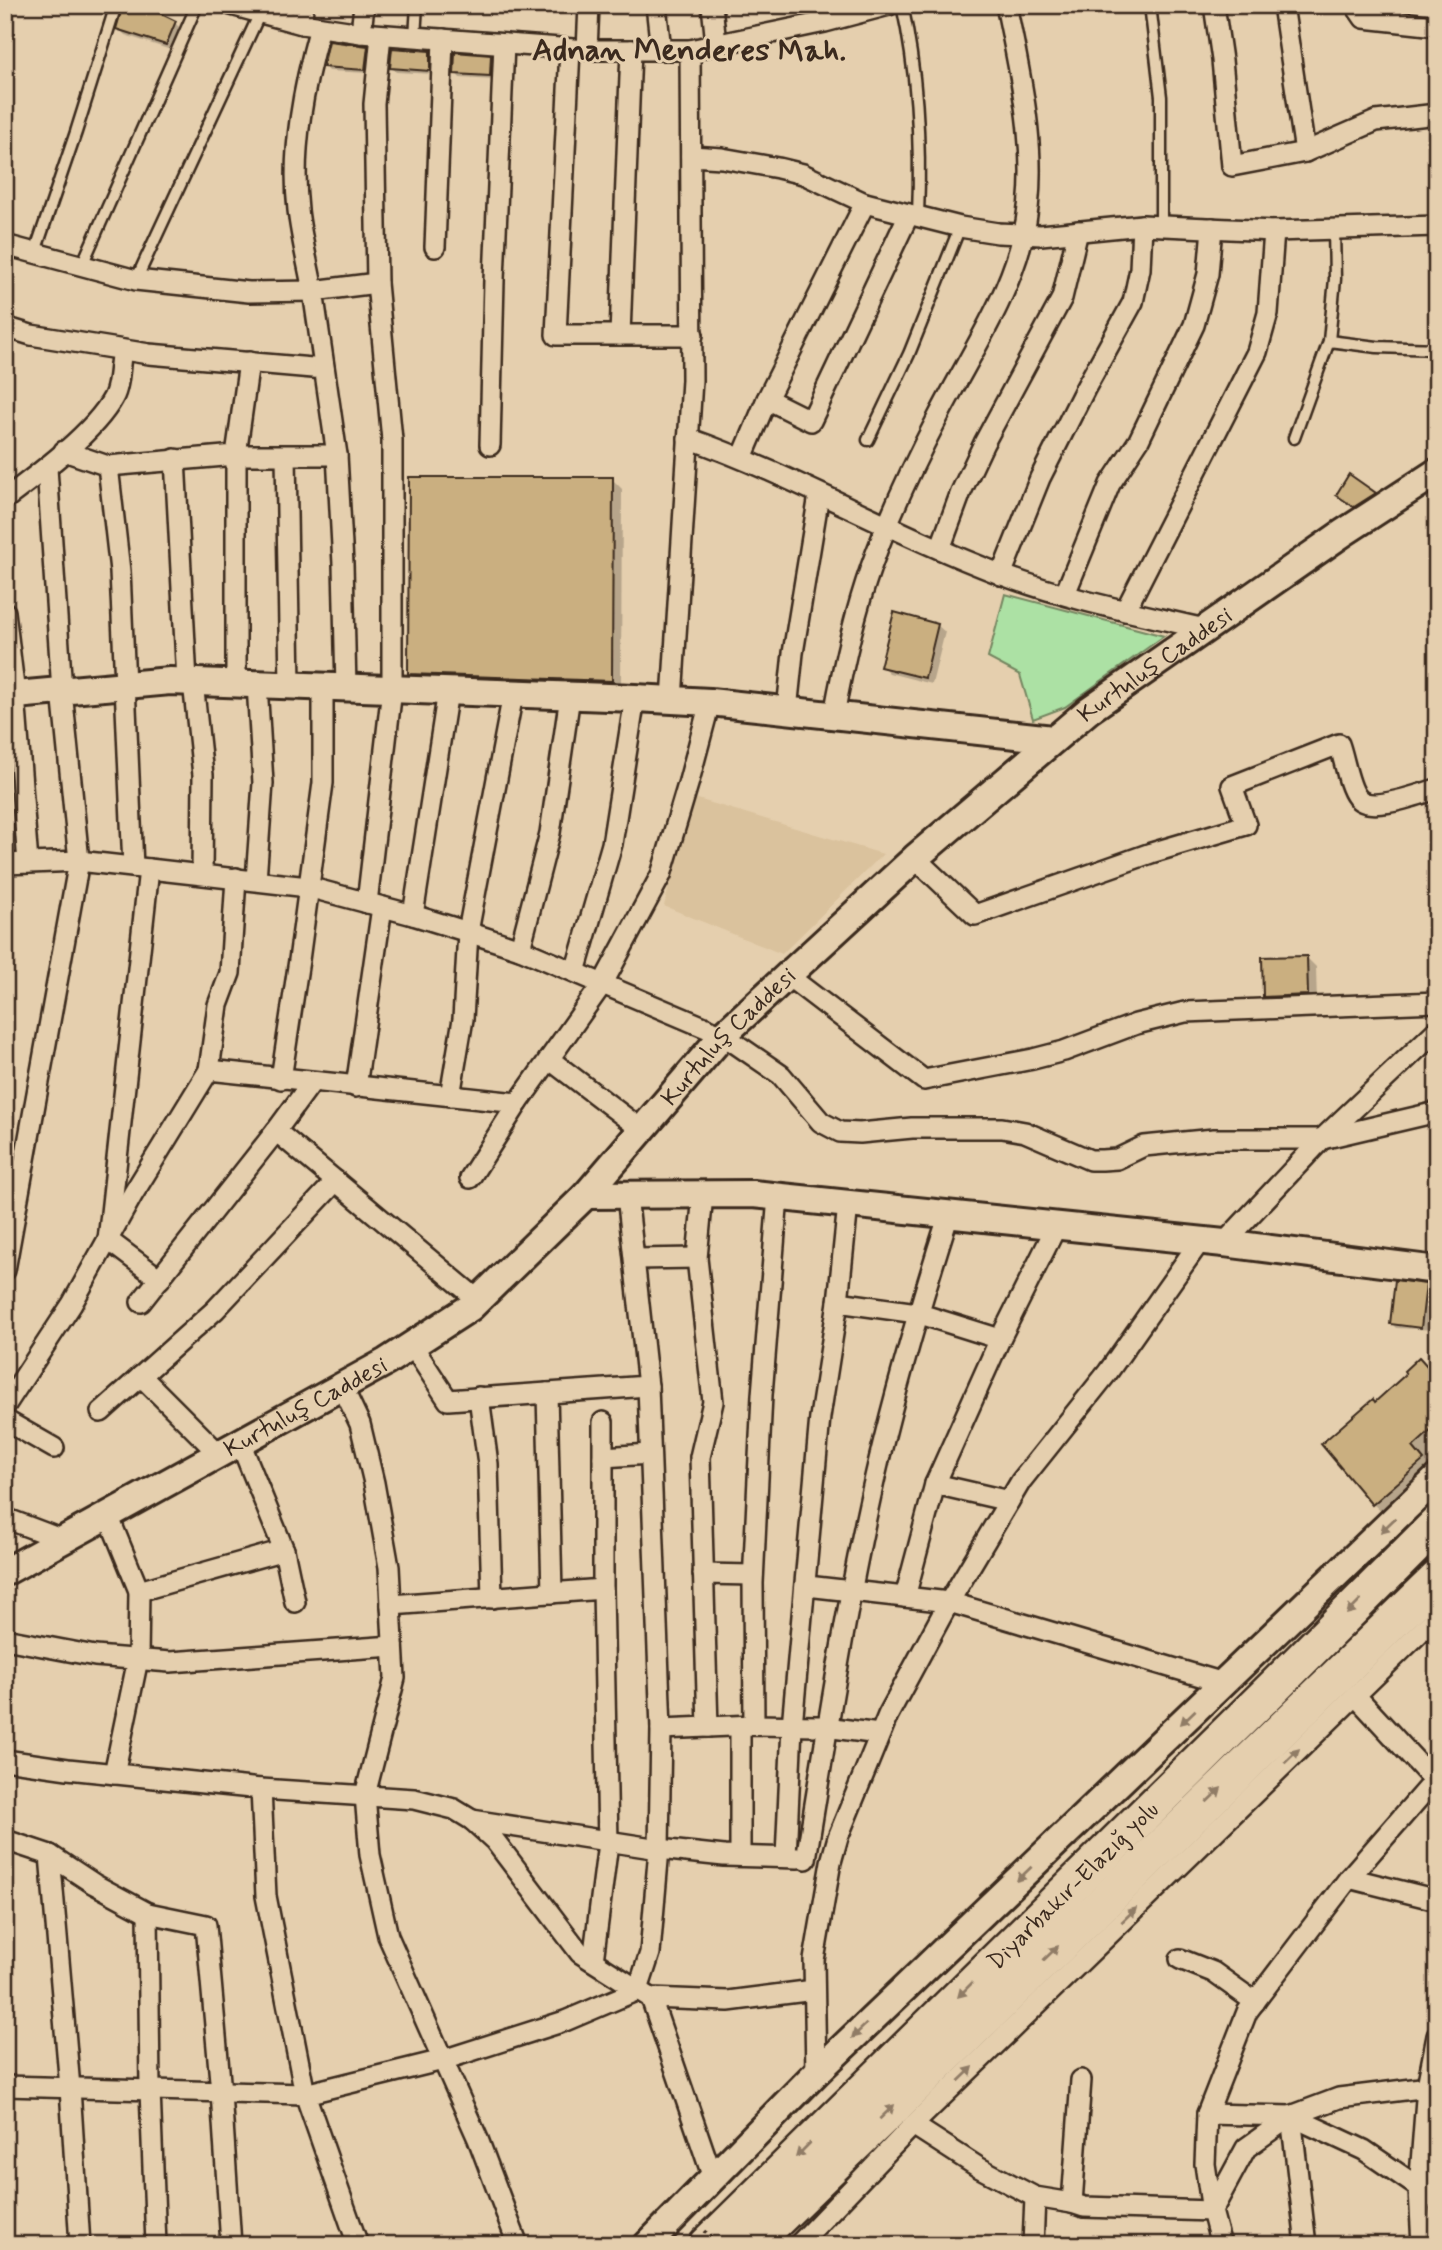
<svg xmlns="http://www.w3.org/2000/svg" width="1442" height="2250" viewBox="0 0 1442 2250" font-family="Mynerve,sans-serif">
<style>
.built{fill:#dac29d}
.green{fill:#ace1a4;stroke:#748661;stroke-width:2}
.shadow{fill:#0003}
.building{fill:#caaf80;stroke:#3b2a1e;stroke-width:2}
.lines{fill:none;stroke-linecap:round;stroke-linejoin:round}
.lane-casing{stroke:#3b2a1e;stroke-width:15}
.street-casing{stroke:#3b2a1e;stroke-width:24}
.secondary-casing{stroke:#3b2a1e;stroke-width:32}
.highway-casing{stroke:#3b2a1e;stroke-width:40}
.lane{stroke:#e5cfae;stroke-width:10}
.street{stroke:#e5cfae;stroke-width:19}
.secondary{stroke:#e5cfae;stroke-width:26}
.highway{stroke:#e5cfae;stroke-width:35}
.path-bridge{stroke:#3b2a1e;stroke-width:3.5;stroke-dasharray:2 5;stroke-linecap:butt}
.oneway{fill:#907c66}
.labels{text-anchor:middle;stroke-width:6;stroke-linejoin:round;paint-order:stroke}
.street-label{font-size:24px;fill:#3b2a1e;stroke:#e5cfae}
.district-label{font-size:32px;font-weight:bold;fill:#3b2a1e;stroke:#e5cfae}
</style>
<rect width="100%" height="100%" fill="#e5cfae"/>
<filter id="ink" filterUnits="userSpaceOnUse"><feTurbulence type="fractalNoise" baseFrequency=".0143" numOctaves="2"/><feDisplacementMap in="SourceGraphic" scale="14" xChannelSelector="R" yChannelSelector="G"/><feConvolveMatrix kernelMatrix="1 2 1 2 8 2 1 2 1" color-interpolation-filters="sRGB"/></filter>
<g filter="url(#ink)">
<!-- built -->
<polygon class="built" points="691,797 883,854 782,954 664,906"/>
<!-- green -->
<polygon class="green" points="1005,594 1164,636 1065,707 1033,719 1020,675 988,658"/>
<!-- shadow -->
<g class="shadow">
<polygon points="139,5 175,23 182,30 174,51 125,35 118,28"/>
<polygon points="367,47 371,52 369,73 329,71 325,66"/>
<polygon points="430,52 434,57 433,74 396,72 392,68"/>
<polygon points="491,57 495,61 494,80 460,78 456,73"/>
<polygon points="1349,477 1375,494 1382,500 1362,513 1346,502 1338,495"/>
<polygon points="612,479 622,489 621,690 419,683 409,673"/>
<polygon points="937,625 945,632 932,684 889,673 882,666"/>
<polygon points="1306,957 1316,967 1317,1004 1274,1006 1265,996"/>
<polygon points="1396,1282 1437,1287 1437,1330 1396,1328 1392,1324"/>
<polygon points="1437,1378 1437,1453 1427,1462 1437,1474 1388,1518 1373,1504 1376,1404"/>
</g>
<!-- building -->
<g class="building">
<polygon points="123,5 143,5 176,21 166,45 116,29"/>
<polygon points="329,41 368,46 365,70 323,67"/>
<polygon points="392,48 430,51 430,71 390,68"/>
<polygon points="455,52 491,55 490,76 454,74"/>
<polygon points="1349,474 1376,493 1354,507 1336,495"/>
<polygon points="409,477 613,477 612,681 408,674"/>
<polygon points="894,612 938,624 925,678 880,667"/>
<polygon points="1307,956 1308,995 1263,997 1262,957"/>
<polygon points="1395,1280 1426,1284 1421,1328 1390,1324"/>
<polygon points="1419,1357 1437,1377 1437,1425 1413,1447 1424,1460 1372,1505 1321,1444 1373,1399 1375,1402 1406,1374 1404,1371"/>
</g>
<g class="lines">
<defs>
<g id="lane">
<path d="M 902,5 C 918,76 921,145 918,216"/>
<polyline points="1150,5 1161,97 1161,226"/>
<polyline points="415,37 417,5"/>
<polyline points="35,252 76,132 116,5"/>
<polyline points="82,265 197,5"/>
<polyline points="136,280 260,13"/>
<polyline points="1329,341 1377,347 1437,349"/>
<polyline points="1294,438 1329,341 1335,279 1334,229"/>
<polyline points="868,440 909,354 960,227"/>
</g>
<g id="street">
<polyline points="231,5 302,24 361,33 587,50 690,50 825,22 889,5"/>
<polyline points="656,5 661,50"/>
<polyline points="712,5 716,44"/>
<polyline points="1214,5 1222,60 1232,166 1305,152 1376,121 1437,114"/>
<polyline points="1283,5 1305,152"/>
<polyline points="1355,5 1364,18 1437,26"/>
<polyline points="302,24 303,5"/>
<polyline points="361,33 364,5"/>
<polyline points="570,49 556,335 693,335"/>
<polyline points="587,50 589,5"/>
<polyline points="691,156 722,158 778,168 803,174 865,203 960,227 998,233 1041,235 1142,225 1274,231 1437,226"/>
<path d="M 5,245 L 136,280 L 249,292 L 313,291 C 308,264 301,237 298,210 C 291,149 304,85 320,27"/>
<polyline points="435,247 443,39"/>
<polyline points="5,327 31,335 149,354 324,369"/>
<polyline points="620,335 631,50"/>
<polyline points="767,399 811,421 909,214"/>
<path d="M 688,438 C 795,476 894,534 1000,574 C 1065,599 1136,613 1205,629"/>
<polyline points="490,445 494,280 504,44"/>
<polyline points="64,451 108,466"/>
<polyline points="337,455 313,291 377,283"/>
<polyline points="286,456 290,685"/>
<polyline points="742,458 767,399 865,203"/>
<polyline points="175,459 187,681"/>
<path d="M 5,499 C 37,475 94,433 113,398 C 120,386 119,364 122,350"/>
<polyline points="940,549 961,492 984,443 1062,298 1078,231"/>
<polyline points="1001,575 1040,478 1085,389 1133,302 1140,269 1142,225"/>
<polyline points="1065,594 1110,484 1139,440 1194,325 1208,274 1212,228"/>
<polyline points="1125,611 1257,352 1268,313 1274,231"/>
<polyline points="5,612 15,695 28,863"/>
<polyline points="193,682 203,775 202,874"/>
<polyline points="236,683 236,455 249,362"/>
<polyline points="672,700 692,380 690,50"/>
<polyline points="787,710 793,653 819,495"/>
<path d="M 834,715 C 843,665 854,615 871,567 C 889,516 913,465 938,417 C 968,358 1008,300 1023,236 C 1041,163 1021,77 1006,5"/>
<path d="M 915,858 L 975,915 L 1151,853 L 1246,825 L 1232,786 L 1339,744 C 1344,757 1348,786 1357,797 C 1369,814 1419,794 1437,789"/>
<polyline points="5,864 79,861 308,887 413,915 468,932 520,949 723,1035 781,1075 821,1122 840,1132 860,1133 912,1128 1002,1128 1025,1132 1090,1160 1102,1160 1117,1159 1144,1146 1214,1139 1322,1139 1437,1112"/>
<polyline points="133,867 120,571 108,466 236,455 337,455 343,564 346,688"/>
<polyline points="149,869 108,1240 160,1279"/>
<polyline points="256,880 263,783 257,684"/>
<polyline points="367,903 392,689 392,440 377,283 374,104 381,35"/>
<polyline points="413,915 448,691"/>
<polyline points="520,949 550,833 570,696"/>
<polyline points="575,972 612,844 635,698"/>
<polyline points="788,976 924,1080 1033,1059 1064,1051 1136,1024 1185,1012 1437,1002"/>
<polyline points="549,1059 642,1130"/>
<polyline points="209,1070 218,1005 230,973 236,878"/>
<polyline points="281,1079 299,960 323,783 323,687"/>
<polyline points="356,1087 382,907"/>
<polyline points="450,1096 463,1019 468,932 513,694"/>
<polyline points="518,1103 603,983 661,875 689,781 710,702"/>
<polyline points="276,1131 312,1082"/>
<polyline points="703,1194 697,1258 713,1402 700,1457 708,1727"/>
<polyline points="1224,1243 1322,1139 1437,1030"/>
<polyline points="635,1259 697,1258"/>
<polyline points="5,1270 79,861 62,691 47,468"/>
<polyline points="141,1302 276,1131 478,1300"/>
<polyline points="838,1302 917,1313 1000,1339"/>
<polyline points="412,1345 448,1400 648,1386"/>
<polyline points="141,1376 219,1454"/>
<polyline points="342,1386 360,1424 374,1483 389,1567 391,1605 395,1678 365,1795 370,1855 388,1936 478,2139 518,2245"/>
<polyline points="547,1393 552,1593"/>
<polyline points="479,1397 488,1464 492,1598"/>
<polyline points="5,1406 72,1304 133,1194 209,1070 518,1103 470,1178"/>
<polyline points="101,1412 215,1310 336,1181"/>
<polyline points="5,1420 54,1448"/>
<polyline points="603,1457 650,1454"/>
<polyline points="935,1484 1009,1501"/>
<polyline points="108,1515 139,1591 138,1659 114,1774"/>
<polyline points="5,1518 63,1540"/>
<polyline points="284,1550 295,1602"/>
<polyline points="703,1574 753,1575"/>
<polyline points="807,1586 949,1602 1224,1683"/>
<polyline points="139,1591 284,1550 240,1442"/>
<polyline points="905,1597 935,1484 1000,1339 1057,1225"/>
<polyline points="391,1605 603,1589"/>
<polyline points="5,1639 95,1656 170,1662 393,1646"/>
<polyline points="1355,1695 1437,1784"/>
<polyline points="754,1725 753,1583 762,1395 778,1196"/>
<polyline points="661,1729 754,1725 818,1726 879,1734"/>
<polyline points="5,1760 68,1769 261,1789 414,1799 454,1809 472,1820 495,1841 580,1953 651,1998 728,2001 814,1990"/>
<polyline points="261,1789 266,1896 305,2094 358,2245"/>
<polyline points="472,1820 659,1849 724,1856 798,1858"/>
<polyline points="5,1840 50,1855"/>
<polyline points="740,1856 740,1726"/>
<polyline points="786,1857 792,1726 820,1417 838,1302 848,1204"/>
<path d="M 806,1859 C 828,1726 848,1591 879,1460 C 899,1377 923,1295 949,1214"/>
<polyline points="1349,1878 1437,1900"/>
<polyline points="148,1913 150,2090 156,2245"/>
<polyline points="1180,1959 1213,1972 1255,2002"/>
<polyline points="593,1961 608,1843 603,1589 603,1422"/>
<polyline points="651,1998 713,2178"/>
<polyline points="816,2073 814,1960 831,1862 838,1837 888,1715 949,1602 1021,1481 1108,1372 1201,1240"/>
<polyline points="5,2086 305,2094 443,2060 565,2021 638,1990 650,1953 659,1849 661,1729 648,1386 627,1195"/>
<polyline points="1207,2114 1291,2116 1364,2150 1437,2200"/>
<polyline points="1291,2116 1306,2245"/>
<polyline points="913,2125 978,2167 1035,2197 1072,2203 1084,2207 1212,2211"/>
<polyline points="1072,2203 1081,2080"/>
<polyline points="1212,2211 1246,2148 1291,2116 1339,2098 1437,2086"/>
<polyline points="80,2245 70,2088 50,1855 94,1884 148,1913 206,1925 221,2092 231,2245"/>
<polyline points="798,2245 913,2125 1437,1616"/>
<polyline points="1033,2245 1035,2197"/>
<polyline points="1221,2245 1212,2211 1205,2164 1207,2114 1247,2012 1349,1878 1437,1777"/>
<polyline points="1422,2245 1419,2189 1427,2086 1437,2036"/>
</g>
<g id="secondary">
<polyline points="5,696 170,681 635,698 710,702 1053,739"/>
<polyline points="586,1195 753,1194 1224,1243 1437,1270"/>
<path id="s1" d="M 5,1572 L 386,1362 L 471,1307 L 586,1195 L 723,1035 L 915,858 L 1089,710 L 1343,533 L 1437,472"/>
<polyline points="647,2245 816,2073 1437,1478"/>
</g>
<g id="highway">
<path id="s2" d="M 707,2245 L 1276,1685 L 1437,1524"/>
<polyline points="751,2245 1437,1579"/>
</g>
</defs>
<!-- lane casing -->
<use href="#lane" class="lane-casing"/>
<!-- street casing -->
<use href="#street" class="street-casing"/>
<!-- secondary casing -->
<use href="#secondary" class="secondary-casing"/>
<!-- highway casing -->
<use href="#highway" class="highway-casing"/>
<!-- lane -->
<use href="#lane" class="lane"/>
<!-- street -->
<use href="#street" class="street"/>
<!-- secondary -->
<use href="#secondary" class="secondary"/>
<!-- highway -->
<use href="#highway" class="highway"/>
<!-- path-bridge -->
<polyline class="path-bridge" points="705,2231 718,2245"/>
</g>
<!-- one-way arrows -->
<defs><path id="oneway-solid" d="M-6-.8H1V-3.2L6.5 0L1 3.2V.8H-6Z" transform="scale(1.75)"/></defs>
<g class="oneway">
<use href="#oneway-solid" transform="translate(1388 1525) rotate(136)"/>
<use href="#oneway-solid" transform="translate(1354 1607) rotate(135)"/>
<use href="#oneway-solid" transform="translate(1188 1717) rotate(136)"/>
<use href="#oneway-solid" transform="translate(1292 1756) rotate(-44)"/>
<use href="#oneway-solid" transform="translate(1214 1795) rotate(-44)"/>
<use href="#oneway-solid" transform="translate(1024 1874) rotate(136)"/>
<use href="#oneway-solid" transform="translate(1129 1915) rotate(-44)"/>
<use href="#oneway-solid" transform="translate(1051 1953) rotate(-44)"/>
<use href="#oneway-solid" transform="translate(965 1990) rotate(135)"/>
<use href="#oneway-solid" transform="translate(859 2031) rotate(136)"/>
<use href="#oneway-solid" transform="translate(966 2074) rotate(-44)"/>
<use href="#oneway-solid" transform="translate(887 2112) rotate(-44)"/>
<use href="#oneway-solid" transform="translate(803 2150) rotate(135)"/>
</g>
</g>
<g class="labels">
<!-- street labels -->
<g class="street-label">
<text dy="8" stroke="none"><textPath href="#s1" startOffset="1477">Kurtuluş Caddesi</textPath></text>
<text dy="8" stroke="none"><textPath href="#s1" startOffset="910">Kurtuluş Caddesi</textPath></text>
<text dy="8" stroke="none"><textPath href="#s1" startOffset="343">Kurtuluş Caddesi</textPath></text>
<text dy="8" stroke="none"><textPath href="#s2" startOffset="513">Diyarbakır-Elazığ yolu</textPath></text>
</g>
<!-- district labels -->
<g class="district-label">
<text x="689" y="60">Adnan Menderes Mah.</text>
</g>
</g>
<!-- margin -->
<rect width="1442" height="2250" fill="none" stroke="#e5cfae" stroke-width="28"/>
<rect x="14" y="14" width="1414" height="2222" fill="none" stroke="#3b2a1e" stroke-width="2.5" filter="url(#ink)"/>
</svg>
